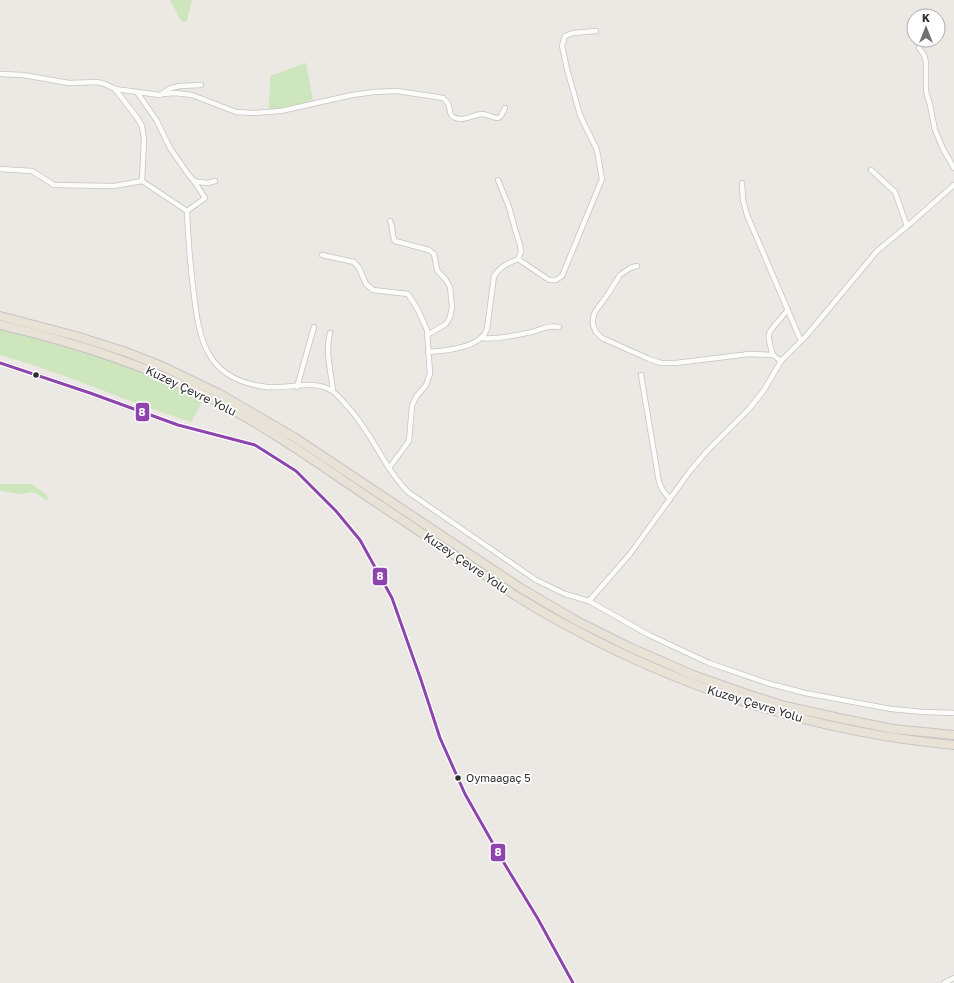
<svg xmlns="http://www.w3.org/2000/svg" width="954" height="983" viewBox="0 0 954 983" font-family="'Golos Text',sans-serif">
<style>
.green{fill:#cee6be}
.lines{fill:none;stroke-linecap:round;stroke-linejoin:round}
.minor-casing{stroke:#c5c4c5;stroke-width:6}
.trunk-casing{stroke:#c6c5c4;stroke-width:10}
.minor{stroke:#fcfcfb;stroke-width:4.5}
.trunk{stroke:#e9e2d6;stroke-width:8}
.bus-1-casing{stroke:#fff;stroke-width:6}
.bus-1{stroke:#8e44ad;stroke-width:3}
.bus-dot{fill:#2e2e2e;stroke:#fff;stroke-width:1.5}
.labels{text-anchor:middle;stroke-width:3.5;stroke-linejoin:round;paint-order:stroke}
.bus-label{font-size:11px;fill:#2e2e2e;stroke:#fff;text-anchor:start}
.street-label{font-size:12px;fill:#2e2e2e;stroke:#fff}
.line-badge{stroke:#fff;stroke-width:1.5}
.badge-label{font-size:11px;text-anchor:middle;font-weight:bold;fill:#fff}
</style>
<rect width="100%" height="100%" fill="#ece8e4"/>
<!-- green -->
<g class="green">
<polygon points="170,0 192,0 187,21 183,22 181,21"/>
<polygon points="306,63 313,100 290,107 269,110 270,76"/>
<path d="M 0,329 C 39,338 78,348 115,362 C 145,374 173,387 203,400 L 191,422 C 126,402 65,373 0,355 Z"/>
<polygon points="0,484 32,484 48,496 47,501 39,495 32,492 21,494 0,491"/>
</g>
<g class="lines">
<defs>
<g id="minor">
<polyline points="919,48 924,55 926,62 926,91 930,105 935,130 943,149 954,168"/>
<polyline points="0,74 23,75 69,83 97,82 105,84 115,89 136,116 142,126 144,139 142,181"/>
<polyline points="115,89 160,95 171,88 180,86 201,85"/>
<polyline points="137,92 157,121 170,148 188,174 194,181 198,182 208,183 215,181"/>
<path d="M 163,94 L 175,93 L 192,95 L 236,112 L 254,113 L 281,111 L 352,95 L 374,92 L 397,91 L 443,98 L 448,103 L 451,115 C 460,124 471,115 482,114 C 488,114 492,118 498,118 L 501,116 L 505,108"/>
<polyline points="0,169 32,171 54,185 114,186 142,181 187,211"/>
<polyline points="871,170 895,192 907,226"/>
<polyline points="498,180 509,207 515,229 520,245 521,252 518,259"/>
<polyline points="742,183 743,200 747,215 801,341"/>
<path d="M 187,211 C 188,237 190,262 193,287 C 199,340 205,380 267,387 C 288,389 314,379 332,391 C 338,395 343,401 347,406 C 372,432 383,467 408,492 L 536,580 L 565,594 L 589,601 L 649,635 L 709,663 L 767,683 L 805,693 L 891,709 L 923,712 L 954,713"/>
<polyline points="187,211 205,198 194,181"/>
<path d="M 390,221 C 394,228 391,235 395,241 L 429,250 L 434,254 L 437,270 L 446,280 L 450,287 L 452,307 L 450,317 L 446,324 L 427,335"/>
<polyline points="322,255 354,262 359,268 366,284 373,290 408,294 418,310 427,330 430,374 426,385 416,397 412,406 409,441 389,468"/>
<polyline points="637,266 630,268 620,275 608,294 595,312 593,318 593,325 596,332 602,338 649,359 661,363 676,363 749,354 773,355 781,361"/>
<path d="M 330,333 C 325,353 331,371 333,391"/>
<path d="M 481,338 C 495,340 518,335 532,332 C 543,329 547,325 559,327"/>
<path d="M 428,352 C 446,351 481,348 487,329 L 494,276 C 500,266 509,263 518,259 L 549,280 L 556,280 L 562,276 L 602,179 L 597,150 L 580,115 L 567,69 L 562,46 L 565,36 L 573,33 L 596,31"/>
<path d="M 773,355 C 771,349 768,340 769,334 C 770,329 784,316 788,309"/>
<polyline points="0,363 90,393 178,425 255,445 296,471 336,511 360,540 392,598 421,680 440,738 465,794 504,863 538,919 573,983"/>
<polyline points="641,375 659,482 663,491 670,499"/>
<polyline points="297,387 314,327"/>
<polyline points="589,601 630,554 690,471 708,450 749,409 764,390 781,361 807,335 877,251 912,222 954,185"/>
<polyline points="944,983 954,978"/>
</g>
<g id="trunk">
<polyline points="0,316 76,336 126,352 164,367 220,394 294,437 519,587 577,621 627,646 693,675 753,696 785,706 839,718 893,729 954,735"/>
<path d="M 0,325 C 74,342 148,366 216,401 C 266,427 312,459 359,491 C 411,526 464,561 516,596 C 649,678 799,731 954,745"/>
</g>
</defs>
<!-- minor casing -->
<use href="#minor" class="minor-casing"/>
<!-- trunk casing -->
<use href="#trunk" class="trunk-casing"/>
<!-- minor -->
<use href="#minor" class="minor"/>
<!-- trunk -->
<use href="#trunk" class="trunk"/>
<defs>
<polyline id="bus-1" points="0,363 90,393 178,425 255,445 296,471 336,511 360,540 392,598 421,680 440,738 465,794 504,863 538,919 573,983"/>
</defs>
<!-- bus-1 casing -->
<use href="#bus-1" class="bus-1-casing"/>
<!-- bus-1 -->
<use href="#bus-1" class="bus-1"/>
</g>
<!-- markers -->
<g class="bus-dot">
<circle cx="36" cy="375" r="3.5"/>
<circle cx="458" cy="778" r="3.5"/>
</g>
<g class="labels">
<!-- bus labels -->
<g class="bus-label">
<text x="466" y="782">Oymaağaç 5</text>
</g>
<!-- street labels -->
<g class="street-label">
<text transform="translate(191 391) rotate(26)" y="4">Kuzey Çevre Yolu</text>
<text transform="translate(466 563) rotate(34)" y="4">Kuzey Çevre Yolu</text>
<text transform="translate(755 704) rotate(17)" y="4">Kuzey Çevre Yolu</text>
</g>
</g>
<g class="line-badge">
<rect x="135" y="402" width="15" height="20" rx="4" fill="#8e44ad"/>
<rect x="372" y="567" width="16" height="19" rx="4" fill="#8e44ad"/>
<rect x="490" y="843" width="16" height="19" rx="4" fill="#8e44ad"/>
</g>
<g class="badge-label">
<text x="142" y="416">8</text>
<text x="380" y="580">8</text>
<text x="498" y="856">8</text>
</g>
<!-- north arrow -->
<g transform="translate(926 28)"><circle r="19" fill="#ffffff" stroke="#ababab"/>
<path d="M0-3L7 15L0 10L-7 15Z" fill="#706f6e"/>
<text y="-6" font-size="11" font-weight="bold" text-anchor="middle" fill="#2e2e2e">K</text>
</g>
</svg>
